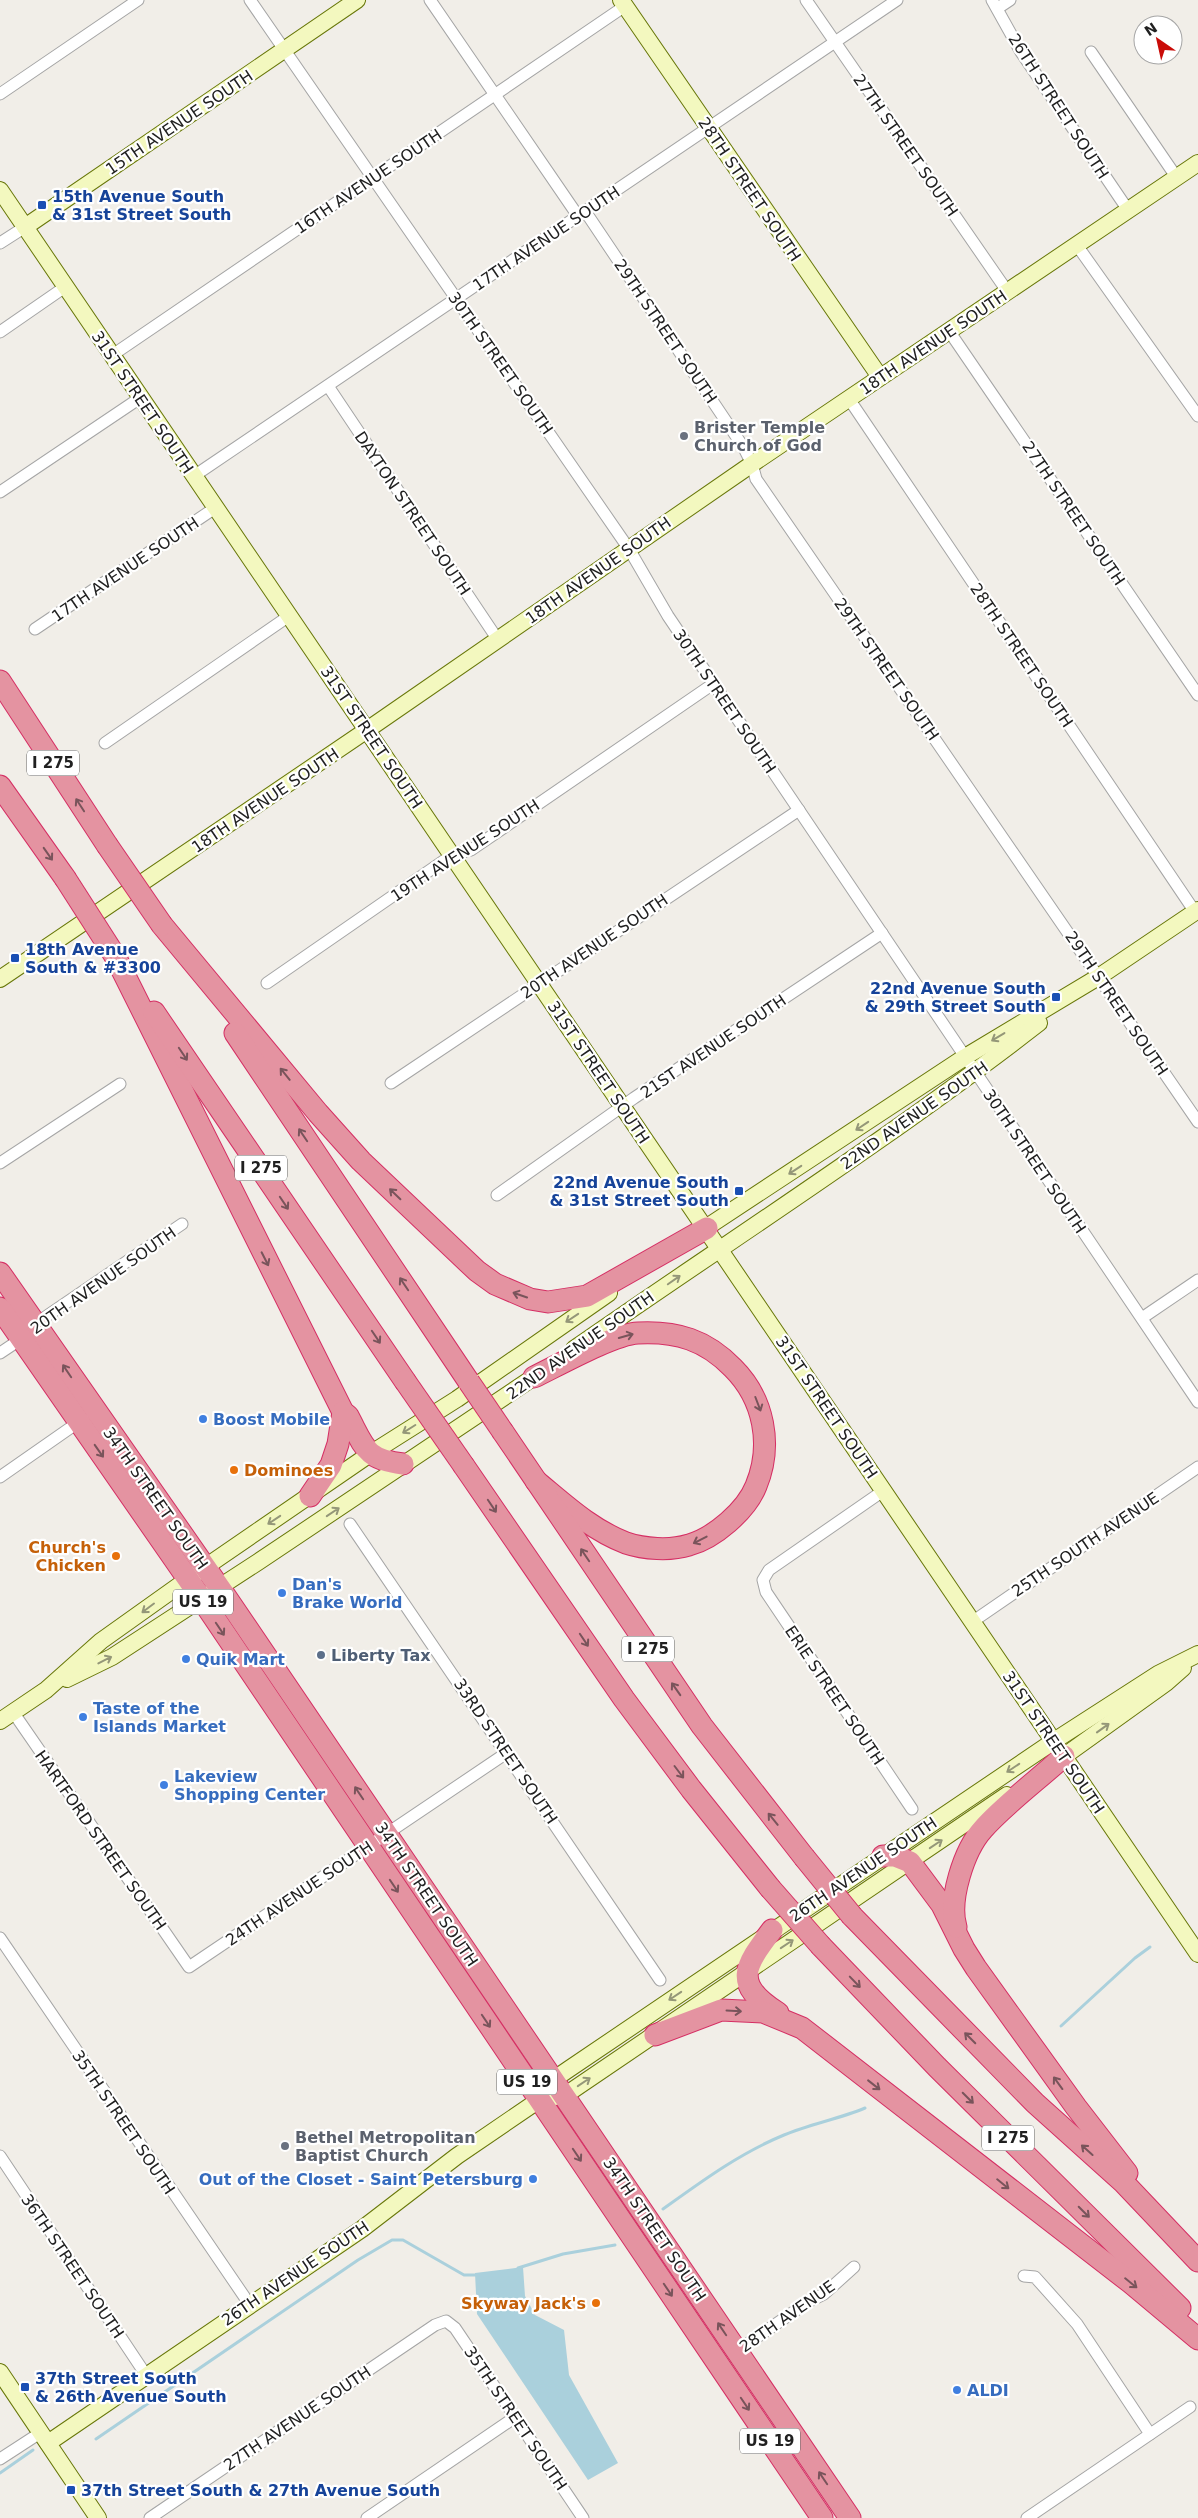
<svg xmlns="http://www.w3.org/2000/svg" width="1198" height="2518" viewBox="0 0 1198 2518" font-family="'DejaVu Sans',sans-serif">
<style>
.water{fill:#aad0dc}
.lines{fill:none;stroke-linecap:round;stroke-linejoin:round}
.stream{stroke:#aad0dc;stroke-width:3}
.street-casing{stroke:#a5a5a5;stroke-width:13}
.secondary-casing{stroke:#687709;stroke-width:18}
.highway-casing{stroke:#d52f64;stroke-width:23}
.street{stroke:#fff;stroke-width:11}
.secondary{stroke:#f3f8bf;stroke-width:16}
.highway{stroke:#e493a1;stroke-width:21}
.highway-bridge-casing{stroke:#d52f64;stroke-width:23;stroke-linecap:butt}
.highway-bridge{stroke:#e493a1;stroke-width:21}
.oneway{stroke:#79545b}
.oneway2{stroke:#949778}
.transit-dot{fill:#1a4fb4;stroke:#fff;stroke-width:2}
.worship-dot{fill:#6b7280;stroke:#fff;stroke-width:2}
.shop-dot{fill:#3f7fe0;stroke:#fff;stroke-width:2}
.food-dot{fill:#e8710a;stroke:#fff;stroke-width:2}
.service-dot{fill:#5c6f8a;stroke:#fff;stroke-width:2}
.labels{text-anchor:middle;stroke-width:4.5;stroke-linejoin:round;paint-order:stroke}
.shield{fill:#fff;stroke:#646464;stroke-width:1}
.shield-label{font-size:15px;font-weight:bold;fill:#212121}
.street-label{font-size:16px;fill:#212121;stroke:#fff}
.transit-label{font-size:16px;font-weight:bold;fill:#164399;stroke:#fff;text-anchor:start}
.worship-label{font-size:16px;font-weight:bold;fill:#5b616d;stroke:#fff;text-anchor:start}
.shop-label{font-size:16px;font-weight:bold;fill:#366cbe;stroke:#fff;text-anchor:start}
.food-label{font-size:16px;font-weight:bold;fill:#c56008;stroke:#fff;text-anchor:end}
.service-label{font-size:16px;font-weight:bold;fill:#4e5e75;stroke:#fff;text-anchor:start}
</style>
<rect width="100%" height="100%" fill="#f1eee8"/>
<!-- water -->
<polygon class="water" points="523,2267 525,2296 535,2315 564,2330 569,2375 618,2463 588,2480 477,2314 475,2273"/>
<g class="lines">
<!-- stream -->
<g class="stream">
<polyline points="1061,2026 1135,1958 1150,1947"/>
<path d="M 663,2209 C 702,2181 740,2153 784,2135 C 810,2124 839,2119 865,2108"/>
<polyline points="518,2268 563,2254 615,2245"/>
<polyline points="96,2439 358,2260 392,2240 403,2240 464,2275 478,2275"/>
<polyline points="0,2473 33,2450"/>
</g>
<defs>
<g id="street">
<polyline points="250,0 629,549 668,616 1198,1402"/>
<polyline points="430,0 578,216"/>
<polyline points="806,0 1007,291"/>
<polyline points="992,0 1021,52 1128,210"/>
<polyline points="998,8 1010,0"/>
<polyline points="1091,52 1177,178"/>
<polyline points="0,94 138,0"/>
<polyline points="585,211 744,448 752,464 756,479 1198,1122"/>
<polyline points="0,243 25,227"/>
<polyline points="1076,244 1198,416"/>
<polyline points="949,331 1198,695"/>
<polyline points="0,332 65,287"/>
<polyline points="111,356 625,6"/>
<polyline points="328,386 498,640"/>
<polyline points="849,399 1195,912"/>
<polyline points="194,476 897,0"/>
<polyline points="0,492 140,398"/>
<polyline points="35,629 215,508"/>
<polyline points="105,743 289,616"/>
<polyline points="267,983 452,855 471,850 713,684"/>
<polyline points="391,1083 799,810"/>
<polyline points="0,1163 120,1084"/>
<polyline points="497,1195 634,1098 882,933"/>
<polyline points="1142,1318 1198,1280"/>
<polyline points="0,1353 21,1339 35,1324 182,1224"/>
<polyline points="0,1477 83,1419"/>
<polyline points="883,1491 769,1570 763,1580 766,1592 912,1809"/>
<polyline points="350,1524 660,1980"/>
<polyline points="972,1622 1198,1467"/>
<polyline points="13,1712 189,1967 508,1752"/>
<polyline points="0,1938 250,2305"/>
<polyline points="0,2156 146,2375"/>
<polyline points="1024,2276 1035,2277 1077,2324 1150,2434"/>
<polyline points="734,2353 808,2302 824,2294 854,2267"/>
<polyline points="0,2459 40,2433"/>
<polyline points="150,2518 435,2325 446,2321 455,2328 583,2518"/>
<polyline points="367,2518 514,2418"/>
<polyline points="1027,2518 1190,2407"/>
</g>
<g id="secondary">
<polyline points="621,0 880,377"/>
<polyline points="0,190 1198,1954"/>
<polyline points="25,227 357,0"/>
<polyline points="0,979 367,730 752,464 1198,163"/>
<polyline points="698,1233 965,1057 1100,976 1198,910"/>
<path d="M 574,1349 C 729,1241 889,1139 1039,1023"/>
<polyline points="67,1679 112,1657 258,1562 543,1371"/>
<polyline points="0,1721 46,1690 101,1641 188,1579 370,1454 457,1399 609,1293"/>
<polyline points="1056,1762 1166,1683 1183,1668"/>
<polyline points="554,2097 564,2096 1007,1795"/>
<polyline points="0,2372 98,2518"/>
<polyline points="48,2443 362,2229 457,2156 539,2100 553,2080 569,2069 1054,1741 1158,1674 1198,1654"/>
</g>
<g id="highway">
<polyline points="0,681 107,845"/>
<polyline points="0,786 65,878"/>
<polyline points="162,925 318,1113 361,1161 477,1271 495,1284 530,1299 548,1302 587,1296 707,1228"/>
<path d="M 115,956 L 343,1412 L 348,1416 C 365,1448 365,1459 403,1464"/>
<polyline points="154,1012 405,1381"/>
<polyline points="235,1033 469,1382"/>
<polyline points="0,1273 226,1597 850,2518"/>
<polyline points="0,1308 188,1579 822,2518"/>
<path d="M 534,1377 C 557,1366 614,1334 638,1333 C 677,1331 706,1340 733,1368 C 764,1399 773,1445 756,1486 C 746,1511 714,1538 689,1545 C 670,1551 644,1549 626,1543 C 590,1529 564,1504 536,1481"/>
<polyline points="503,1432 702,1726 804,1857"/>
<polyline points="464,1466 624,1699 691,1789 770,1888"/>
<polyline points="310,1496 331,1465 338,1444 343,1412"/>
<polyline points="883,1856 895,1856 910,1862 942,1905 964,1949 976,1968 1076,2107 1127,2173"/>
<polyline points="852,1916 1035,2103 1124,2183 1198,2261"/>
<path d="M 956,1927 C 948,1900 964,1850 983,1829 C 1004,1805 1039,1779 1064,1756"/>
<path d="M 772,1930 C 744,1967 732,1984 778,2013"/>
<polyline points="821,1946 937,2067 1180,2308"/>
<polyline points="655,2035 721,2010 763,2012 802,2028 1131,2283 1198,2339"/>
</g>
</defs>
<!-- street casing -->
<use href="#street" class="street-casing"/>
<!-- secondary casing -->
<use href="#secondary" class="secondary-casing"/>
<!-- highway casing -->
<use href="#highway" class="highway-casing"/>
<!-- street -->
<use href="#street" class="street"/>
<!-- secondary -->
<use href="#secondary" class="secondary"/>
<!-- highway -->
<use href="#highway" class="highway"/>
<defs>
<g id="highway-bridge">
<polyline points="107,845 162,925"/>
<polyline points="65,878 115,956"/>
<polyline points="405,1381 464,1466"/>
<polyline points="469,1382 503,1432"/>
<polyline points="804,1857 852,1916"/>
<polyline points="770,1888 821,1946"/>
</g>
</defs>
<!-- highway-bridge casing -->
<use href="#highway-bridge" class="highway-bridge-casing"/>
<!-- highway-bridge -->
<use href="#highway-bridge" class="highway-bridge"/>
</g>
<!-- one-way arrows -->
<defs><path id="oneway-shaft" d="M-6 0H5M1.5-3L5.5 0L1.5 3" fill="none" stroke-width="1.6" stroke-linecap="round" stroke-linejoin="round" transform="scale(1.25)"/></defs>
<g class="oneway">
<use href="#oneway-shaft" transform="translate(80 805) rotate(-123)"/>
<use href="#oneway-shaft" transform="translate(48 854) rotate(55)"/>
<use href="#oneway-shaft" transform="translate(183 1054) rotate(56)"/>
<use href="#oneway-shaft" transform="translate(285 1074) rotate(-129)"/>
<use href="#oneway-shaft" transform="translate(303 1135) rotate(-124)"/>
<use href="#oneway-shaft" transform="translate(395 1194) rotate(-136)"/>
<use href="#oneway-shaft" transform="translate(284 1203) rotate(56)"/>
<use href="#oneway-shaft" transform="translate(265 1259) rotate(63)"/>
<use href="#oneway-shaft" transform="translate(404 1284) rotate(-124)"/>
<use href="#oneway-shaft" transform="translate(520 1295) rotate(-161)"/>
<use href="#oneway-shaft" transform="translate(626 1336) rotate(-16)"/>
<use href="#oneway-shaft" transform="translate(376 1337) rotate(56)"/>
<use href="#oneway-shaft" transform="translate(67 1371) rotate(-124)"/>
<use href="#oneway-shaft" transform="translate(758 1404) rotate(69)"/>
<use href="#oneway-shaft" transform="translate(99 1451) rotate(55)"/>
<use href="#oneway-shaft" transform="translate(492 1506) rotate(56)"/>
<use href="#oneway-shaft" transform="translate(700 1540) rotate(153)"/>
<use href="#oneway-shaft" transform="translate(585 1555) rotate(-124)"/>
<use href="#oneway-shaft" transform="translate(220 1629) rotate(56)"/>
<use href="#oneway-shaft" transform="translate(584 1640) rotate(56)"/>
<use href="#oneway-shaft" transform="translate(676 1689) rotate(-125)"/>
<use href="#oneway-shaft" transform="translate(679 1772) rotate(53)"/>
<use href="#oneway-shaft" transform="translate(359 1793) rotate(-124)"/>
<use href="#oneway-shaft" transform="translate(773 1819) rotate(-129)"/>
<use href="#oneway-shaft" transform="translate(394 1886) rotate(56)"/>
<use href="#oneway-shaft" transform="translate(855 1982) rotate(46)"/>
<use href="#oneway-shaft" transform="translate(734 2011) rotate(3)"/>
<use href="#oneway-shaft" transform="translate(486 2021) rotate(56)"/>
<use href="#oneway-shaft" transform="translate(970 2038) rotate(-135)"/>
<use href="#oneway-shaft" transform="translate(1058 2083) rotate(-126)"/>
<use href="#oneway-shaft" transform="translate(874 2085) rotate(38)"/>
<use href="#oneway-shaft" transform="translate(968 2098) rotate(45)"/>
<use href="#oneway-shaft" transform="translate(1087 2150) rotate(-138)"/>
<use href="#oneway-shaft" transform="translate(577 2155) rotate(56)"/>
<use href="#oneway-shaft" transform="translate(1003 2184) rotate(39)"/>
<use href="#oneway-shaft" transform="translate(1084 2212) rotate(45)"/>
<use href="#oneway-shaft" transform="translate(1131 2283) rotate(39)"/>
<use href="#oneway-shaft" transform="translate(668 2290) rotate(56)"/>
<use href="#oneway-shaft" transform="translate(722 2329) rotate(-124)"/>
<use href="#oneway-shaft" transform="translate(745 2404) rotate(56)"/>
<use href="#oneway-shaft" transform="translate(823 2478) rotate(-124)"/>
</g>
<g class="oneway2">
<use href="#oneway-shaft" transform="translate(998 1037) rotate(149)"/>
<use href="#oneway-shaft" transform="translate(862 1126) rotate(146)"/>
<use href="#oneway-shaft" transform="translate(795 1170) rotate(147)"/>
<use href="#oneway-shaft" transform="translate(674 1280) rotate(-35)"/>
<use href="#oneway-shaft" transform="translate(572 1318) rotate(146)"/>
<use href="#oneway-shaft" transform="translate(409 1429) rotate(148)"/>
<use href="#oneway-shaft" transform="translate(333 1512) rotate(-34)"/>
<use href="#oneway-shaft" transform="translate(274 1520) rotate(146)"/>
<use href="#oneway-shaft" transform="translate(148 1608) rotate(143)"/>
<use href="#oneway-shaft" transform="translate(105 1660) rotate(-27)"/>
<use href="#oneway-shaft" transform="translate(1103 1728) rotate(-36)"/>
<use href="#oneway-shaft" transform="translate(1013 1768) rotate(146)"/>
<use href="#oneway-shaft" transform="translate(936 1844) rotate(-34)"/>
<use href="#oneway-shaft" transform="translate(787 1944) rotate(-34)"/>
<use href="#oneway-shaft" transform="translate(675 1996) rotate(146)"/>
<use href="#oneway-shaft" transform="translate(584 2082) rotate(-34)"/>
</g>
<!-- markers -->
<g class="transit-dot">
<rect x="37" y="200" width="10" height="10" rx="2.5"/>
<rect x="10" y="953" width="10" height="10" rx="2.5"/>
<rect x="1051" y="992" width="10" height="10" rx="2.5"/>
<rect x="734" y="1186" width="10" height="10" rx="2.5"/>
<rect x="20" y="2382" width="10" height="10" rx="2.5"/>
<rect x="66" y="2485" width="10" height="10" rx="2.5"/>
</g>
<g class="worship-dot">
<circle cx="684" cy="436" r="5"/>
<circle cx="285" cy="2146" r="5"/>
</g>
<g class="shop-dot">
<circle cx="203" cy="1419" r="5"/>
<circle cx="282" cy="1593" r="5"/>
<circle cx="186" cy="1659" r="5"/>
<circle cx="83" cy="1717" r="5"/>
<circle cx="164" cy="1785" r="5"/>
<circle cx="533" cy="2179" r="5"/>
<circle cx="957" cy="2390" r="5"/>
</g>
<g class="food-dot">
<circle cx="234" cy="1470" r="5"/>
<circle cx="116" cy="1556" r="5"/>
<circle cx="596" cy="2303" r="5"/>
</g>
<circle class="service-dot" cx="321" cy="1655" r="5"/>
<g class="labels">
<!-- shield labels -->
<g class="shield">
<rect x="27" y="750.5" width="52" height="25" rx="4"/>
<rect x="235" y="1155.5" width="52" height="25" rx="4"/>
<rect x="173" y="1589.5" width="60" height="25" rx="4"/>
<rect x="622" y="1636.5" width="52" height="25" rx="4"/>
<rect x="497" y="2069.5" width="60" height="25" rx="4"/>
<rect x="982" y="2125.5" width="52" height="25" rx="4"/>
<rect x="740" y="2428.5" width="60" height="25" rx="4"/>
</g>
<g class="shield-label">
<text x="53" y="768">I 275</text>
<text x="261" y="1173">I 275</text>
<text x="203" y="1607">US 19</text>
<text x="648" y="1654">I 275</text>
<text x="527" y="2087">US 19</text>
<text x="1008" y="2143">I 275</text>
<text x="770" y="2446">US 19</text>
</g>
<!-- street labels -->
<g class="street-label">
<text transform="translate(1059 106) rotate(57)" y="6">26TH STREET SOUTH</text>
<text transform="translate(179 122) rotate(-34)" y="6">15TH AVENUE SOUTH</text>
<text transform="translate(906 145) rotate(55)" y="6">27TH STREET SOUTH</text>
<text transform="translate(368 181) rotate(-34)" y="6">16TH AVENUE SOUTH</text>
<text transform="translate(750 189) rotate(56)" y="6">28TH STREET SOUTH</text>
<text transform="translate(546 238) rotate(-34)" y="6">17TH AVENUE SOUTH</text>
<text transform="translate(666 331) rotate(56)" y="6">29TH STREET SOUTH</text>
<text transform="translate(933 342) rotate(-34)" y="6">18TH AVENUE SOUTH</text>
<text transform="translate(501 363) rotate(55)" y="6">30TH STREET SOUTH</text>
<text transform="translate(143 402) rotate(56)" y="6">31ST STREET SOUTH</text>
<text transform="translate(413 513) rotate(56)" y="6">DAYTON STREET SOUTH</text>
<text transform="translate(1074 513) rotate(56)" y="6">27TH STREET SOUTH</text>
<text transform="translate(125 569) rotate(-34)" y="6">17TH AVENUE SOUTH</text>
<text transform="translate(598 570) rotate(-35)" y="6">18TH AVENUE SOUTH</text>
<text transform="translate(1022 655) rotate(56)" y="6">28TH STREET SOUTH</text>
<text transform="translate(887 669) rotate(55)" y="6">29TH STREET SOUTH</text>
<text transform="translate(725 701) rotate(56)" y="6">30TH STREET SOUTH</text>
<text transform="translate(372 737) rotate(56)" y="6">31ST STREET SOUTH</text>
<text transform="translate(265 800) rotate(-34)" y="6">18TH AVENUE SOUTH</text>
<text transform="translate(465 850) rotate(-33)" y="6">19TH AVENUE SOUTH</text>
<text transform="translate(594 946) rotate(-34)" y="6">20TH AVENUE SOUTH</text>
<text transform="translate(1117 1003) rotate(56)" y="6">29TH STREET SOUTH</text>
<text transform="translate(713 1046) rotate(-34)" y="6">21ST AVENUE SOUTH</text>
<text transform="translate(599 1072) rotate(56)" y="6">31ST STREET SOUTH</text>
<text transform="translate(914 1115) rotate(-35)" y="6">22ND AVENUE SOUTH</text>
<text transform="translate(1035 1161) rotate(56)" y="6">30TH STREET SOUTH</text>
<text transform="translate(103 1280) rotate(-35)" y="6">20TH AVENUE SOUTH</text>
<text transform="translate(580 1345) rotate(-35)" y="6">22ND AVENUE SOUTH</text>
<text transform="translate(827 1407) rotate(56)" y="6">31ST STREET SOUTH</text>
<text transform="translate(156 1498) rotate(55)" y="6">34TH STREET SOUTH</text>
<text transform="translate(1085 1544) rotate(-34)" y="6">25TH SOUTH AVENUE</text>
<text transform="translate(835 1695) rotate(56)" y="6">ERIE STREET SOUTH</text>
<text transform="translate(1054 1742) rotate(56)" y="6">31ST STREET SOUTH</text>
<text transform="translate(506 1751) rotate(56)" y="6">33RD STREET SOUTH</text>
<text transform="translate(101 1840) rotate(55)" y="6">HARTFORD STREET SOUTH</text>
<text transform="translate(863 1869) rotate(-34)" y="6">26TH AVENUE SOUTH</text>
<text transform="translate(299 1893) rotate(-34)" y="6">24TH AVENUE SOUTH</text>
<text transform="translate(427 1894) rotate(56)" y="6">34TH STREET SOUTH</text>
<text transform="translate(124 2122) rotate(56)" y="6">35TH STREET SOUTH</text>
<text transform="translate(655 2229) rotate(56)" y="6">34TH STREET SOUTH</text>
<text transform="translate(73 2266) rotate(56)" y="6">36TH STREET SOUTH</text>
<text transform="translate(295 2273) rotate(-34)" y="6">26TH AVENUE SOUTH</text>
<text transform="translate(787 2316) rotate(-35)" y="6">28TH AVENUE</text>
<text transform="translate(297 2418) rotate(-34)" y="6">27TH AVENUE SOUTH</text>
<text transform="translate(516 2418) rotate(56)" y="6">35TH STREET SOUTH</text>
</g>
<!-- transit labels -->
<g class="transit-label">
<text x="52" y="202">15th Avenue South<tspan x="52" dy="18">&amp; 31st Street South</tspan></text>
<text x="25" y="955">18th Avenue<tspan x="25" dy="18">South &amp; #3300</tspan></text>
<text x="1046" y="994" text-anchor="end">22nd Avenue South<tspan x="1046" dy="18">&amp; 29th Street South</tspan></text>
<text x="729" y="1188" text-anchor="end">22nd Avenue South<tspan x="729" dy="18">&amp; 31st Street South</tspan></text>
<text x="35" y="2384">37th Street South<tspan x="35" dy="18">&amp; 26th Avenue South</tspan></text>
<text x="81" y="2496">37th Street South &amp; 27th Avenue South</text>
</g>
<!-- worship labels -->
<g class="worship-label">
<text x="694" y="433">Brister Temple<tspan x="694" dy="18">Church of God</tspan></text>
<text x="295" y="2143">Bethel Metropolitan<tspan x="295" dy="18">Baptist Church</tspan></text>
</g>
<!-- shop labels -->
<g class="shop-label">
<text x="213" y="1425">Boost Mobile</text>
<text x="292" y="1590">Dan's<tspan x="292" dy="18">Brake World</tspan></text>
<text x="196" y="1665">Quik Mart</text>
<text x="93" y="1714">Taste of the<tspan x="93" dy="18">Islands Market</tspan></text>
<text x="174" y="1782">Lakeview<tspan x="174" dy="18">Shopping Center</tspan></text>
<text x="523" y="2185" text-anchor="end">Out of the Closet - Saint Petersburg</text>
<text x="967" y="2396">ALDI</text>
</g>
<!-- food labels -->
<g class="food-label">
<text x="244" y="1476" text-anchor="start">Dominoes</text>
<text x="106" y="1553">Church's<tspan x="106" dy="18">Chicken</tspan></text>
<text x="586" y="2309">Skyway Jack's</text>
</g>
<!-- service labels -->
<g class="service-label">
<text x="331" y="1661">Liberty Tax</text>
</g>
</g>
<!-- north arrow -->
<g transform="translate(1158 40) rotate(326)"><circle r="24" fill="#ffffff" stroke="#a6a6a6"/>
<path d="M0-4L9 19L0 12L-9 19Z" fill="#ca0c08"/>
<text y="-8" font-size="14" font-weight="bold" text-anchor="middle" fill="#212121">N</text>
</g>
</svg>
